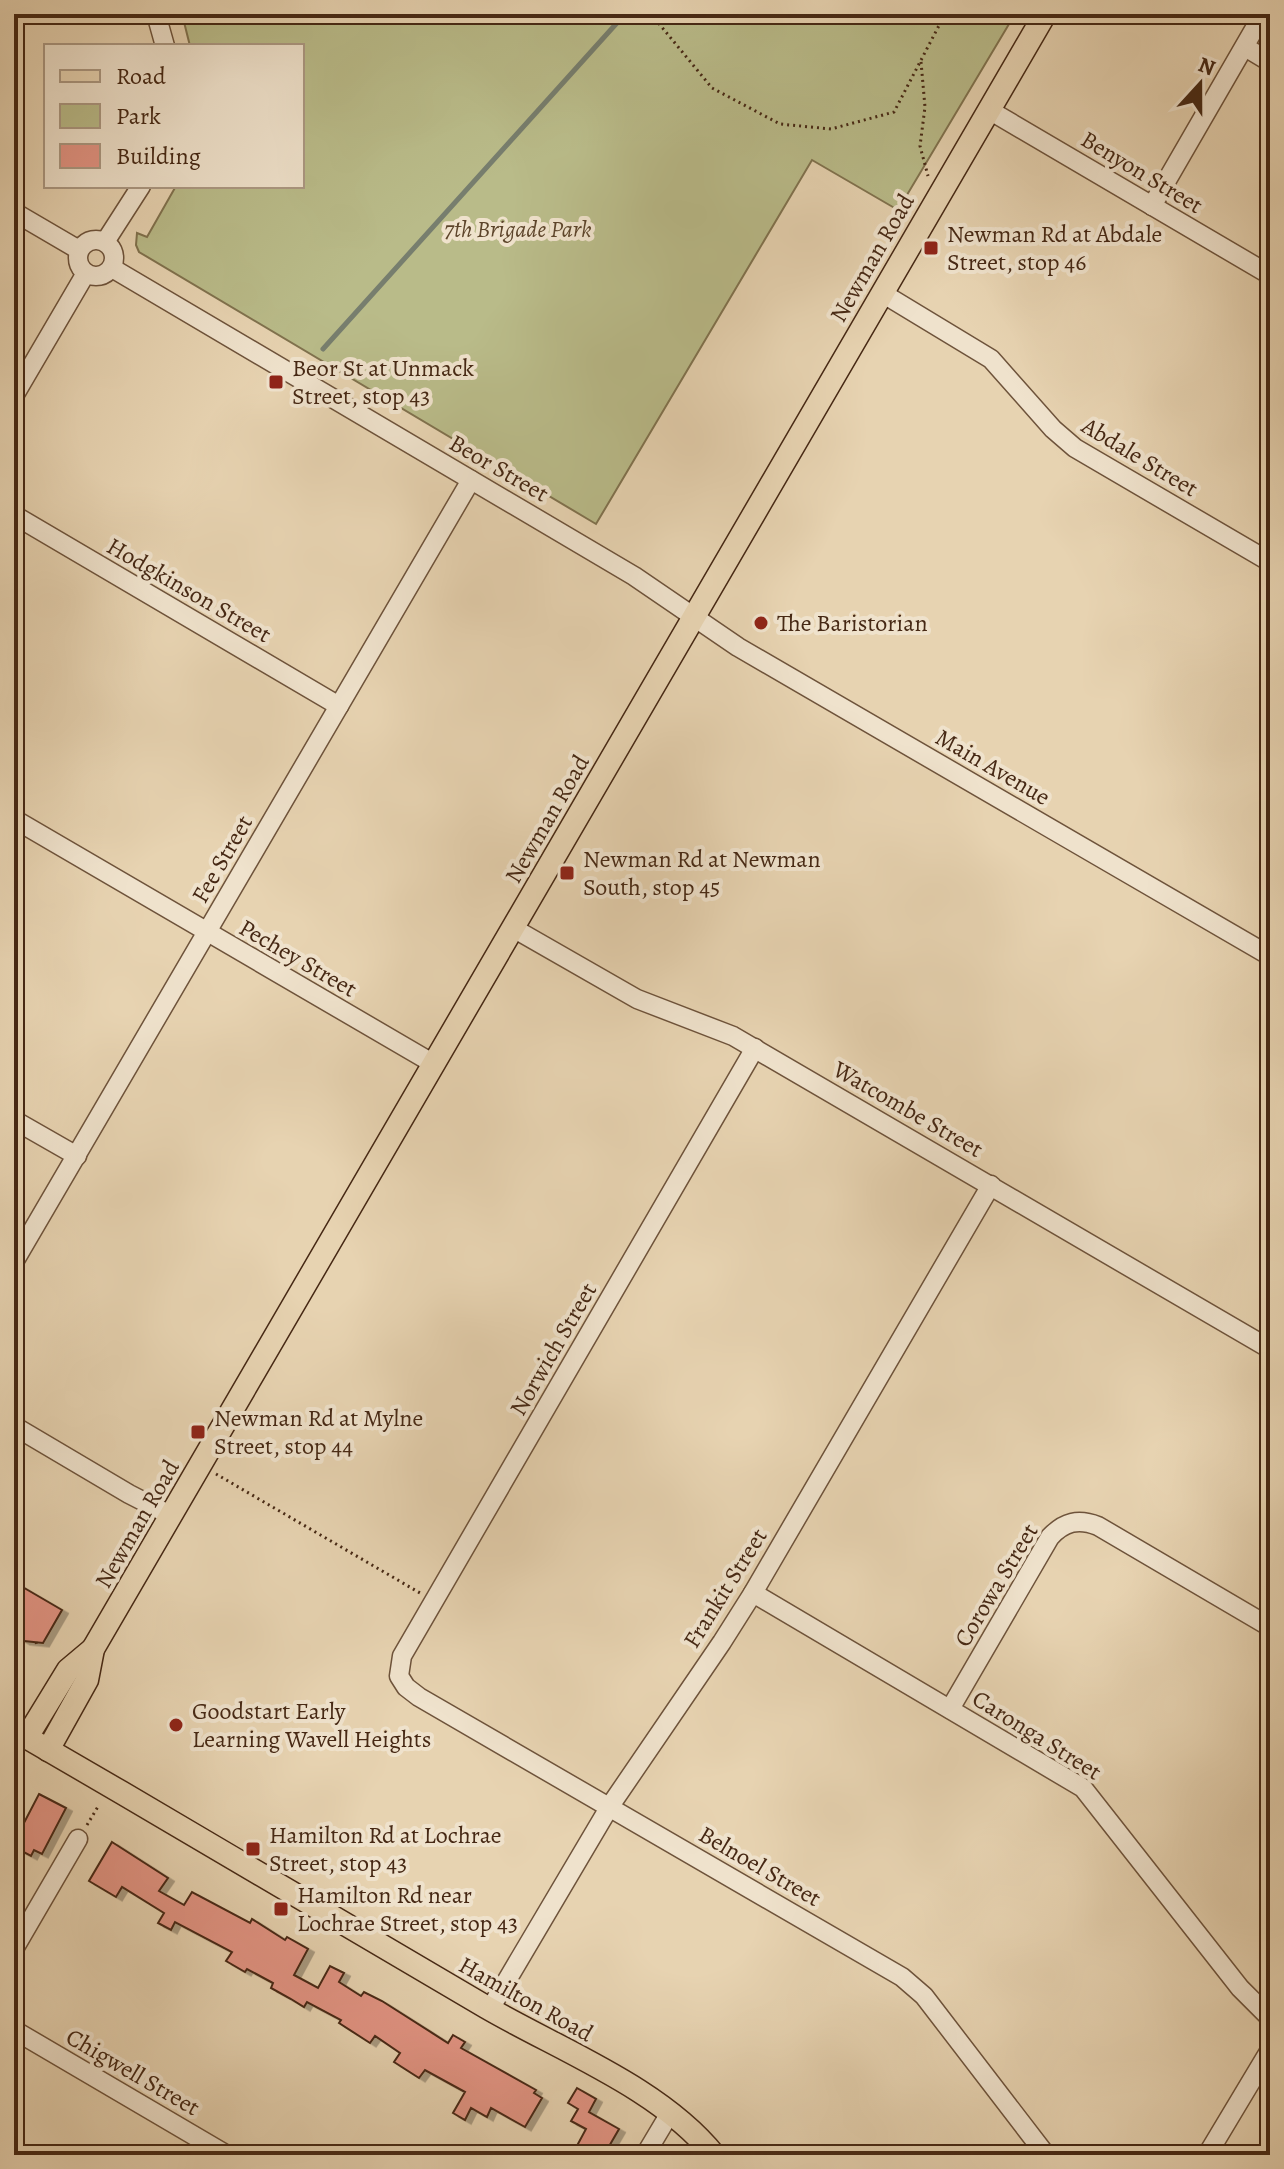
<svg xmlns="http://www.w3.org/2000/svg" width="1284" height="2169" viewBox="0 0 1284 2169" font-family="Alegreya,serif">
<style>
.green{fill:#b9bb89;stroke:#80724e;stroke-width:2}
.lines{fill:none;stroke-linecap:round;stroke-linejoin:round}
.stream{stroke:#777e6e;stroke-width:5}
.building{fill:#e39484;stroke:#462814;stroke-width:2;filter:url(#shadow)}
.minor-casing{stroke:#6e533b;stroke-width:21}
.major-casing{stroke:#462814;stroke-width:25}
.path{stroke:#462814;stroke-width:3;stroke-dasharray:2 4;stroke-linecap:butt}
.minor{stroke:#efe2cc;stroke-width:18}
.major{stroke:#e7d3b1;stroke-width:22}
.poi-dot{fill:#8f2418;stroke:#efe2cc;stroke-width:3}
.labels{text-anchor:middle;stroke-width:8;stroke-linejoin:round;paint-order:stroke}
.street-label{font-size:24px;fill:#462814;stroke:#efe2cc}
.park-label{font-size:24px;font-style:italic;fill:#5d452b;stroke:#efe2cc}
.poi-label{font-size:24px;fill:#462814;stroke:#efe2cc;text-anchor:start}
</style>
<defs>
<filter id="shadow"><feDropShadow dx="6" dy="3.5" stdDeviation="0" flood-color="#0004"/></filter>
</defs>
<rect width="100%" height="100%" fill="#e7d3b1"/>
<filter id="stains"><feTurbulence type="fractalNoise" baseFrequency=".0025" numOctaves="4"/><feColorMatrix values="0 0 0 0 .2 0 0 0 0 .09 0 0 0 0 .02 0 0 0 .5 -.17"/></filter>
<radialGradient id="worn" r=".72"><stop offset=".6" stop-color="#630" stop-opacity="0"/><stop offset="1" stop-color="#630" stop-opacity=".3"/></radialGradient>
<!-- green -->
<polygon class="green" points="182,14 1015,14 898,210 812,160 596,524 139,252 136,245 137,233 147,237 176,186 302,186 302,46 190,46"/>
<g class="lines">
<!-- stream -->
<polyline class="stream" points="323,349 625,14"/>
</g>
<!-- building -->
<g class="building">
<polygon points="14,1582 62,1610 43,1643 24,1641 14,1635"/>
<polygon points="39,1794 66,1808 42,1854 34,1850 31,1856 14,1847 14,1842"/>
<polygon points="112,1842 168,1878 159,1891 184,1905 192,1892 250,1923 252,1919 285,1940 287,1937 308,1949 294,1975 318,1988 330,1966 344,1973 339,1982 361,1996 364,1992 382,2001 448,2043 453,2035 465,2042 461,2048 536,2090 534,2093 542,2098 525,2127 491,2108 487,2117 471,2108 465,2120 453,2113 465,2092 425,2070 419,2078 394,2062 400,2053 375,2036 370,2043 339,2023 341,2020 307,2002 304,2007 291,1999 271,1988 273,1983 247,1969 245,1972 226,1961 232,1952 175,1922 171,1930 158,1923 164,1913 122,1887 116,1897 89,1881"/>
<polygon points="577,2088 596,2099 589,2112 619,2129 604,2155 572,2155 586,2129 571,2121 578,2109 568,2103"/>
</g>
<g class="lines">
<defs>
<g id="minor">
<polyline points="156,14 165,46"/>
<polyline points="1245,47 1270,62"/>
<polyline points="989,110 1270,275"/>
<polyline points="1152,206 1263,14"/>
<polyline points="14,212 79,250"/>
<circle cx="96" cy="258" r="18"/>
<polyline points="105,242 141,186"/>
<polyline points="112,268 634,576 738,647 1270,956"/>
<polyline points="882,293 991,359 1053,429 1075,448 1270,562"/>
<polyline points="14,396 86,273"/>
<polyline points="14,515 339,706"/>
<polyline points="14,819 434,1064"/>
<polyline points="513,928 637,999 733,1036 1270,1349"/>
<polyline points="755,1048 402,1656 399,1676 406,1687 419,1697 902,1977 924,1996 1046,2155"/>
<polyline points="14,1120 77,1156"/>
<polyline points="14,1262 471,480"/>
<polyline points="14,1426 129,1494 172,1516"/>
<polyline points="753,1593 1083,1788 1240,1988 1270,2018"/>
<path d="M 950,1709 L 1050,1537 C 1064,1522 1078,1518 1098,1526 L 1270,1627"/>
<polyline points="14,1949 78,1839"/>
<polyline points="490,2009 610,1806 722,1642 753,1593 991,1185"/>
<polyline points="14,2030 227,2155"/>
<polyline points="645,2155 670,2113"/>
<polyline points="1207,2155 1270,2050"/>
</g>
<g id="major">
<path d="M 14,1730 C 172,1821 328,1915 486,2007 C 560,2050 660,2088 714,2155"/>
<polyline points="27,1737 68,1670 93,1649"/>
<polyline points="48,1750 87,1680 93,1649 1045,14"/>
</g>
</defs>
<!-- minor casing -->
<use href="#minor" class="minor-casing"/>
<!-- major casing -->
<use href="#major" class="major-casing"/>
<!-- path -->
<g class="path">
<polyline points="651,14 712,88 780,124 831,129 894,112 945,14"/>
<polyline points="921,62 925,107 920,146 928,176"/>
<polyline points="216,1474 420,1593"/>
<polyline points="36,1642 37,1646"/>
<polyline points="87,1825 99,1805"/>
</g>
<!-- minor -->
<use href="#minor" class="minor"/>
<!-- major -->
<use href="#major" class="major"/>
</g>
<!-- markers -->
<g class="poi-dot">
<rect x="923" y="240" width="16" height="16" rx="4"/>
<rect x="268" y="374" width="16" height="16" rx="4"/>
<circle cx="761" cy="623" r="8"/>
<rect x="559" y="865" width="16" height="16" rx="4"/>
<rect x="190" y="1424" width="16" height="16" rx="4"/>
<circle cx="176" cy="1725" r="8"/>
<rect x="245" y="1841" width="16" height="16" rx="4"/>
<rect x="273" y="1901" width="16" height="16" rx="4"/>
</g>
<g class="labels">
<!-- street labels -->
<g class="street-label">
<text transform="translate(1142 172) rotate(31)" y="8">Benyon Street</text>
<text transform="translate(872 258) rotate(-60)" y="8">Newman Road</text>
<text transform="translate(1140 457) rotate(31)" y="8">Abdale Street</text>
<text transform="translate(499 468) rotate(30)" y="8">Beor Street</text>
<text transform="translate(189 590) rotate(30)" y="8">Hodgkinson Street</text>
<text transform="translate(993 767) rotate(30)" y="8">Main Avenue</text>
<text transform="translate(547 819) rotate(-60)" y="8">Newman Road</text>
<text transform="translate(222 859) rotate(-60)" y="8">Fee Street</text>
<text transform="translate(298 958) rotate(30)" y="8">Pechey Street</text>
<text transform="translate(908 1109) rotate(30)" y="8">Watcombe Street</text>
<text transform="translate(553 1349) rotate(-60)" y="8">Norwich Street</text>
<text transform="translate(137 1524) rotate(-60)" y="8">Newman Road</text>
<text transform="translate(996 1585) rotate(-59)" y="8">Corowa Street</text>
<text transform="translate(725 1588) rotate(-58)" y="8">Frankit Street</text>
<text transform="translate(1037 1735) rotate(32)" y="8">Caronga Street</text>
<text transform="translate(760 1866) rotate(30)" y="8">Belnoel Street</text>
<text transform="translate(526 1999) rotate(29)" y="8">Hamilton Road</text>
<text transform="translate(133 2072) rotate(30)" y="8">Chigwell Street</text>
</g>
<!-- park labels -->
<g class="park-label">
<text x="518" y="237">7th Brigade Park</text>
</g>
<!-- poi labels -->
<g class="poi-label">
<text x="947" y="242">Newman Rd at Abdale<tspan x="947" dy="28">Street, stop 46</tspan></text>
<text x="292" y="376">Beor St at Unmack<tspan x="292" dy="28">Street, stop 43</tspan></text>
<text x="777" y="631">The Baristorian</text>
<text x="583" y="867">Newman Rd at Newman<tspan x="583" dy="28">South, stop 45</tspan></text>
<text x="214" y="1426">Newman Rd at Mylne<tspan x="214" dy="28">Street, stop 44</tspan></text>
<text x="192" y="1719">Goodstart Early<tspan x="192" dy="28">Learning Wavell Heights</tspan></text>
<text x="269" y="1843">Hamilton Rd at Lochrae<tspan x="269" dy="28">Street, stop 43</tspan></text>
<text x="297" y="1903">Hamilton Rd near<tspan x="297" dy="28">Lochrae Street, stop 43</tspan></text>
</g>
</g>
<!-- margin -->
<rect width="1284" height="2169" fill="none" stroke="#e7d3b1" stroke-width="48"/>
<rect x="16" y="16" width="1252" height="2137" fill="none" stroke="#462814" stroke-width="4"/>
<rect x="24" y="24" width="1236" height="2121" fill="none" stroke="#462814" stroke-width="2"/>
<!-- legend -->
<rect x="44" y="44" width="260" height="144" fill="#efe2cc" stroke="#ab9882" stroke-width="2"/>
<rect x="60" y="70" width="40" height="12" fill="#e7d3b1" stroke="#ab9882" stroke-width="2"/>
<text x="116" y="84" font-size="24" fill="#462814">Road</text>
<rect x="60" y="104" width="40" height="24" fill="#b9bb89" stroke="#ab9882" stroke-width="2"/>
<text x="116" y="124" font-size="24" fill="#462814">Park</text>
<rect x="60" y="144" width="40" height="24" fill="#e39484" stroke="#ab9882" stroke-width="2"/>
<text x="116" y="164" font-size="24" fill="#462814">Building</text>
<!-- north arrow -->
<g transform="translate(1200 84) rotate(21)" stroke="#efe2cc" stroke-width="6" paint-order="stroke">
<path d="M0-6L14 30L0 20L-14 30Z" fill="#462814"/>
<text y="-12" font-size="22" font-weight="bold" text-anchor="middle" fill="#462814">N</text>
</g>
<rect width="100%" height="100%" filter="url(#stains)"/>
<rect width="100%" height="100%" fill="url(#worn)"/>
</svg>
